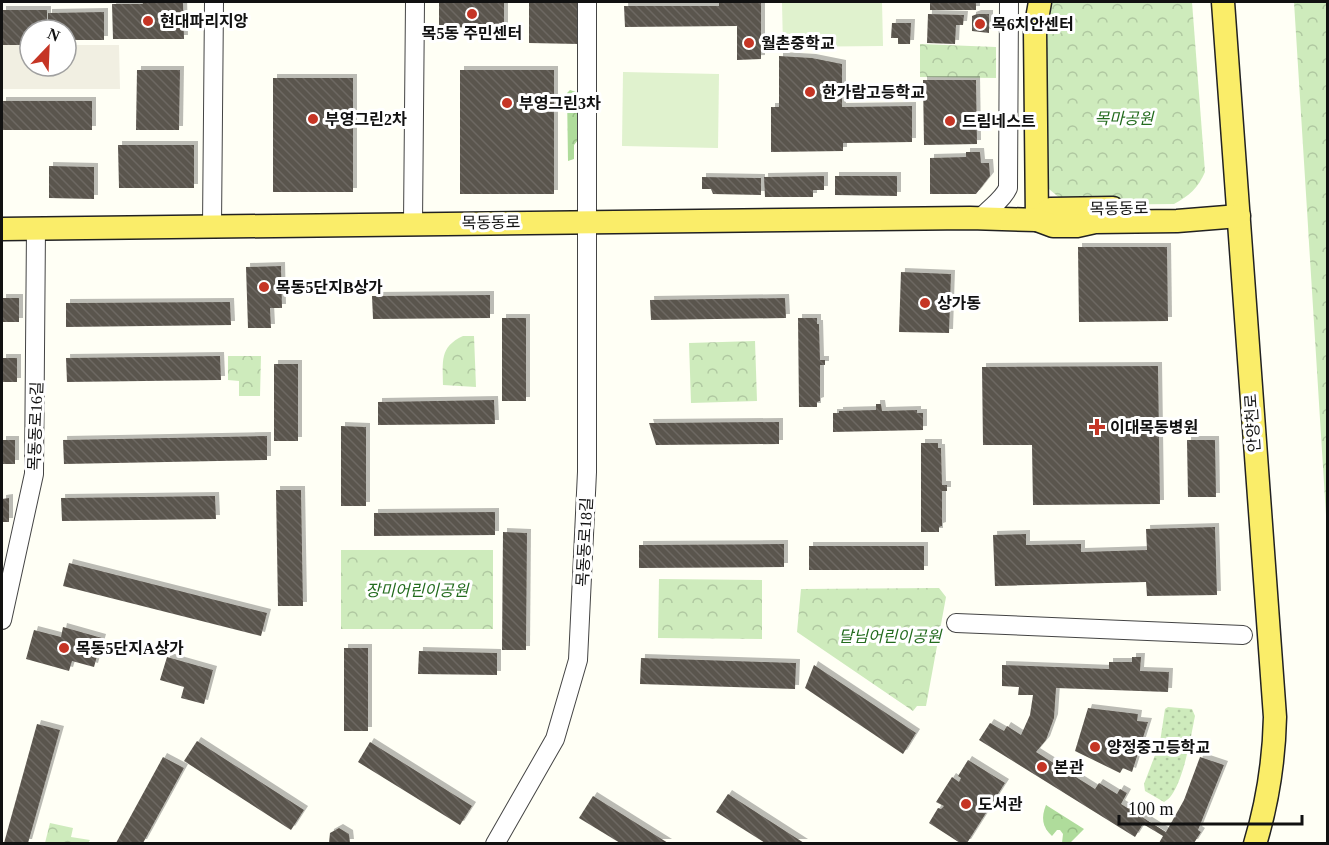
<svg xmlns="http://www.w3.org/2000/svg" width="1329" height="845" viewBox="0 0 1329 845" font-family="'Times New Roman','Noto Sans KR',serif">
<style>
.grass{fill:url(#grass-dots)}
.forest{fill:url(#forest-crowns)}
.park{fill:url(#park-crowns)}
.pitch{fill:#e0f2ce}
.plaza{fill:#f1efe2}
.building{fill:url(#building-back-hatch);filter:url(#shadow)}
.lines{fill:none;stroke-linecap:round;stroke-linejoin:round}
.minor-casing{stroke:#444;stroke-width:20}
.major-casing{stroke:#222;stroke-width:25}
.minor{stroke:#fff;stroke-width:18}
.major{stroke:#faed69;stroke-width:22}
.poi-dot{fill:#c53525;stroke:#fff;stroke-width:2}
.labels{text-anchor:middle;stroke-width:6;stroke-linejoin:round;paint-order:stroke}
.poi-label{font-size:16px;font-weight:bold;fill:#111;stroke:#fff;text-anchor:start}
.park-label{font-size:16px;font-style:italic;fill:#236b1e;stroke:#fff}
.street-label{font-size:16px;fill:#111;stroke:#fff}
</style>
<defs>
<pattern id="grass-dots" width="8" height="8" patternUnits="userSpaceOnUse" patternTransform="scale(1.5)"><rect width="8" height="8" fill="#ceebbc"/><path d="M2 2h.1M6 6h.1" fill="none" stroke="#b0c8a1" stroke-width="1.8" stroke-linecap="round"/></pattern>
<pattern id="forest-crowns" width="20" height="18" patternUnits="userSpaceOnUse" patternTransform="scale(1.5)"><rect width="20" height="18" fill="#afdc9b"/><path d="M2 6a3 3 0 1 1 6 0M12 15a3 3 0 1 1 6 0" fill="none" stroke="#96bc84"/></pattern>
<pattern id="park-crowns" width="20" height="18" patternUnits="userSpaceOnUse" patternTransform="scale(1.5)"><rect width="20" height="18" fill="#ceebbc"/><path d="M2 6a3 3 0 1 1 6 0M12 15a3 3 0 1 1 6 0" fill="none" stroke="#b0c8a1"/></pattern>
<pattern id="building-back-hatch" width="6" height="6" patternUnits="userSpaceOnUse" patternTransform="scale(1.5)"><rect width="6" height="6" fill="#5a544d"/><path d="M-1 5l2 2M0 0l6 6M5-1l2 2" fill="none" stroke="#6d6862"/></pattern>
<filter id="shadow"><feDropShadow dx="4" dy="-4" stdDeviation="0" flood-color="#0004"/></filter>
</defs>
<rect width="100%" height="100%" fill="#fffff5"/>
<!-- grass -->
<path class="grass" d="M 1168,707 L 1192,709 L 1195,716 C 1191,735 1182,794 1164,802 L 1145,791 L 1144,784 L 1160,742 L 1165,709 Z"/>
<!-- forest -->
<g class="forest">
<polygon points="570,90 579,93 578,140 574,145 574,159 568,161 567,93"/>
<path d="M 1046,805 L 1084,829 L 1070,843 L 1062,843 L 1063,834 L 1060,830 L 1057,830 L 1052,836 C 1042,827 1041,817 1046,805 Z"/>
</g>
<!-- park -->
<g class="park">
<path d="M 1051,2 L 1192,2 L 1205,172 C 1198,188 1190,195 1174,204 L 1068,205 L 1049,189 L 1044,34 Z"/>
<polygon points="1294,2 1327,2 1327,531"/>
<polygon points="920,44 996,47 996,78 920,77"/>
<path d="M 463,336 L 474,336 L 476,387 L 443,385 C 443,362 439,347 463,336 Z"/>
<polygon points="755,341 757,401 691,403 689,343"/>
<polygon points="228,356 261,356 260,396 239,396 239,381 228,380"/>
<rect x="341" y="550" width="152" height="79"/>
<polygon points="659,579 762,580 762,639 658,638"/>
<polygon points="939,588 946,597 926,706 917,706 913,711 797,632 801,589"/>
<polygon points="50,823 73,828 71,837 90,840 88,843 45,843"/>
</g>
<!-- pitch -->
<g class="pitch">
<polygon points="782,2 882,2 883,46 783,47"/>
<polygon points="623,72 719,74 718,148 622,146"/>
</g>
<!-- plaza -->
<polygon class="plaza" points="2,45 30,45 30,66 66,66 66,45 119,45 120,89 2,89"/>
<!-- building -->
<g class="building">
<polygon points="142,2 183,2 184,39 113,39 112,4 143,4"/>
<polygon points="439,2 504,2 504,28 439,27"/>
<polygon points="529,2 580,3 579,44 529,43"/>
<polygon points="719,2 761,2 761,59 737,60 737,26 625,27 624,6 719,6"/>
<rect x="930" y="2" width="46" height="8"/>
<polygon points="2,10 47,10 47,30 30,30 30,45 2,45"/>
<polygon points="104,12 104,40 66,40 66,30 48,30 48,13"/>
<polygon points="928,14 964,15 963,25 956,25 955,44 927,43"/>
<polygon points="977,14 989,14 989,33 972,31 972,16"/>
<polygon points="892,23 911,23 910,44 898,44 898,38 891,38"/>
<polygon points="779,56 812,58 842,64 842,107 912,106 912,142 843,143 843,151 771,152 771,107 779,107"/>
<polygon points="137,70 180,70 179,130 136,130"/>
<rect x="460" y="70" width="94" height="124"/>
<rect x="273" y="78" width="80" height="114"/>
<polygon points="923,80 976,80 977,144 924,145"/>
<rect x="2" y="101" width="90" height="29"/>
<polygon points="118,145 194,145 194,188 119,188"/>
<polygon points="966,152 980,152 981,163 989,163 990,176 976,194 930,194 930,158 966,157"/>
<polygon points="49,166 94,167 94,199 49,198"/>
<polygon points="824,176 824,190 813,190 813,197 765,197 764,177"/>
<polygon points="835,176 897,176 897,196 835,195"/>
<polygon points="702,177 761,178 761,195 713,194 711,189 702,189"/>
<polygon points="1078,247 1167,247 1168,321 1079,322"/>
<polygon points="281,266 282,308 270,308 271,328 248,328 246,267"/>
<polygon points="901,272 951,274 949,333 899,332"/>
<polygon points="490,295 490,318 373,319 372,296"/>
<rect x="2" y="298" width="17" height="24"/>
<polygon points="785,298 786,318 651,320 650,300"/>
<polygon points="230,302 231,325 66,327 66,303"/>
<rect x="502" y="318" width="24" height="83"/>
<polygon points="798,318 817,318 817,324 819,324 820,360 825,360 825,365 820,365 820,401 817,402 817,407 799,407"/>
<polygon points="220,356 221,380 67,382 66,358"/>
<rect x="2" y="358" width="15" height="24"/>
<rect x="274" y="364" width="24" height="77"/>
<polygon points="1158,366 1160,504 1033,505 1032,445 983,445 982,367"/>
<polygon points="494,400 495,424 378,425 378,402"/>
<polygon points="876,404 881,404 882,411 917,410 917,413 923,413 923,430 833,432 833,413 839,413 839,411 876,410"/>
<polygon points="779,422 779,444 656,445 649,423"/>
<polygon points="341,426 366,427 366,506 341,506"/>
<polygon points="267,436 267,460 64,464 63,440"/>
<rect x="2" y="440" width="13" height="24"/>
<polygon points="1187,440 1215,440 1216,497 1188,497"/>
<polygon points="921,443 938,443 938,448 941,448 942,485 947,485 947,491 942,491 942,526 939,527 939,532 921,532"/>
<polygon points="276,490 301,490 303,606 278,606"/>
<polygon points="215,496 216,519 62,521 61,498"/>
<polygon points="9,498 9,522 2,522 2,499"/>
<polygon points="495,512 495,535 374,536 374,513"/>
<polygon points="1215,527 1217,595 1147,596 1146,582 995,586 993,535 1026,534 1026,545 1081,544 1081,552 1147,550 1146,529"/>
<polygon points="503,532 527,533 526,650 502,650"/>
<polygon points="784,544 784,567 639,568 639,545"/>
<rect x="809" y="546" width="115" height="24"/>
<polygon points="69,563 267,613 261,636 63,586"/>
<polygon points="63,627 102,638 94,667 72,661 69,671 26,659 34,630 61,637"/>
<rect x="344" y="648" width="24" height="83"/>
<polygon points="419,651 497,653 497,675 418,674"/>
<polygon points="167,657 213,670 204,704 181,698 184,687 160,680"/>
<polygon points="1132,657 1141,657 1140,671 1169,672 1168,692 1056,688 1054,718 1046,740 1036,752 1095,789 1099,783 1117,794 1120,789 1127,793 1121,804 1166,832 1184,800 1200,757 1224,765 1198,830 1201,832 1194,843 1159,843 1163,836 1143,824 1135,837 979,740 990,723 1004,731 1007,726 1021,735 1030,715 1033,695 1018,695 1019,687 1002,686 1002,665 1109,669 1109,662 1132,662"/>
<polygon points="641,658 796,663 795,689 640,684"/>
<polygon points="814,665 916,733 903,754 805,688"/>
<polygon points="1088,708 1138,714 1137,721 1148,722 1132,772 1123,768 1120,773 1075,751"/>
<polygon points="37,724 60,730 28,843 4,843"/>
<polygon points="197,741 304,810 291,830 184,761"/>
<polygon points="370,742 472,806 460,825 358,762"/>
<polygon points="163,757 184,768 143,843 116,843"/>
<polygon points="968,760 1005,783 967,843 960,843 929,823 938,808 941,809 944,806 936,802 952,777 959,782 961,778 958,776"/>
<polygon points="728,794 804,843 765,843 716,812"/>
<polygon points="593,796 668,843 620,843 579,818"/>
<polygon points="339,828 349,834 350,843 329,843 330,833"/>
</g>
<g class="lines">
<defs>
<g id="minor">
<path d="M 981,218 C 990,207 1002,201 1008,188 L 1009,2"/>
<polyline points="413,223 415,2"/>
<polyline points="212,226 214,2"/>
<polyline points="2,620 34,474 36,228"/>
<polyline points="956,623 1243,635"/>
<polyline points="495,844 555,739 578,660 587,472 587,2"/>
</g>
<g id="major">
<path d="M 1223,2 L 1275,717 C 1274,761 1268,801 1255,844"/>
<polyline points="1037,220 1035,30 1040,2"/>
<polyline points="1037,220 1050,209 1113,208"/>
<polyline points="2,229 970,218 1037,220 1053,226 1077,226 1095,222 1177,221 1239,216"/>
</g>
</defs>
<!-- minor casing -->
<use href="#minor" class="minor-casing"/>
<!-- major casing -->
<use href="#major" class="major-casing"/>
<!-- minor -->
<use href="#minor" class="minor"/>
<!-- major -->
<use href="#major" class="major"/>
</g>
<!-- markers -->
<g class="poi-dot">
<circle cx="472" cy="14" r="6"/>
<circle cx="148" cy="21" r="6"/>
<circle cx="980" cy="24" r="6"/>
<circle cx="749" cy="43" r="6"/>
<circle cx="810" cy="92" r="6"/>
<circle cx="507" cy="103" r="6"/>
<circle cx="313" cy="119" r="6"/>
<circle cx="950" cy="121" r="6"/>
<circle cx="264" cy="287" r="6"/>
<circle cx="925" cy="303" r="6"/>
<path d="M1094 418h6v6h6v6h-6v6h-6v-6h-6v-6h6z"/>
<circle cx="64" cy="648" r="6"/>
<circle cx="1095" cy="747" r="6"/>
<circle cx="1042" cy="767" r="6"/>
<circle cx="966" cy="804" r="6"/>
</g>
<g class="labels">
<!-- poi labels -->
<g class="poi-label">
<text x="160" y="27">현대파리지앙</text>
<text x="992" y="30">목6치안센터</text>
<text x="472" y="39" text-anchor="middle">목5동 주민센터</text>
<text x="761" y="49">월촌중학교</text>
<text x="822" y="98">한가람고등학교</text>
<text x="519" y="109">부영그린3차</text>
<text x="325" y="125">부영그린2차</text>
<text x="962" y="127">드림네스트</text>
<text x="276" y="293">목동5단지B상가</text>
<text x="937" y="309">상가동</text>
<text x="1110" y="433">이대목동병원</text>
<text x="76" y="654">목동5단지A상가</text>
<text x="1107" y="753">양정중고등학교</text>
<text x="1054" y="773">본관</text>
<text x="978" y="810">도서관</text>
</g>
<!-- park labels -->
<g class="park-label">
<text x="1124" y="124">목마공원</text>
<text x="417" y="596">장미어린이공원</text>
<text x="890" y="642">달님어린이공원</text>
</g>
<!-- street labels -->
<g class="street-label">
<text transform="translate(1119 208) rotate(-1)" y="6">목동동로</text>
<text transform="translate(491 222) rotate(-1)" y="6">목동동로</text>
<text transform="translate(1252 423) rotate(-94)" y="6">안양천로</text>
<text transform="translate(35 426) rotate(-88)" y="6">목동동로16길</text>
<text transform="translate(584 542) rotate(-87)" y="6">목동동로18길</text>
</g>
</g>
<!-- border -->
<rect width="1329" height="845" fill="none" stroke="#111111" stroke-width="6"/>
<!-- north arrow -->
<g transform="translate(48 48) rotate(23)"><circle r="28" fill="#ffffff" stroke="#a0a0a0" stroke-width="1.5"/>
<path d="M0-4.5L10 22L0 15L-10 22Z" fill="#c53525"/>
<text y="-9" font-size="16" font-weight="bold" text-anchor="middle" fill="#111111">N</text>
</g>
<!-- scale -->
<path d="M1119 815v9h183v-9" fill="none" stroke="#111111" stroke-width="3"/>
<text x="1128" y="815" font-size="18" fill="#111111" stroke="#ffffff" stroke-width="4.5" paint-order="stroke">100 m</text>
</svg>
